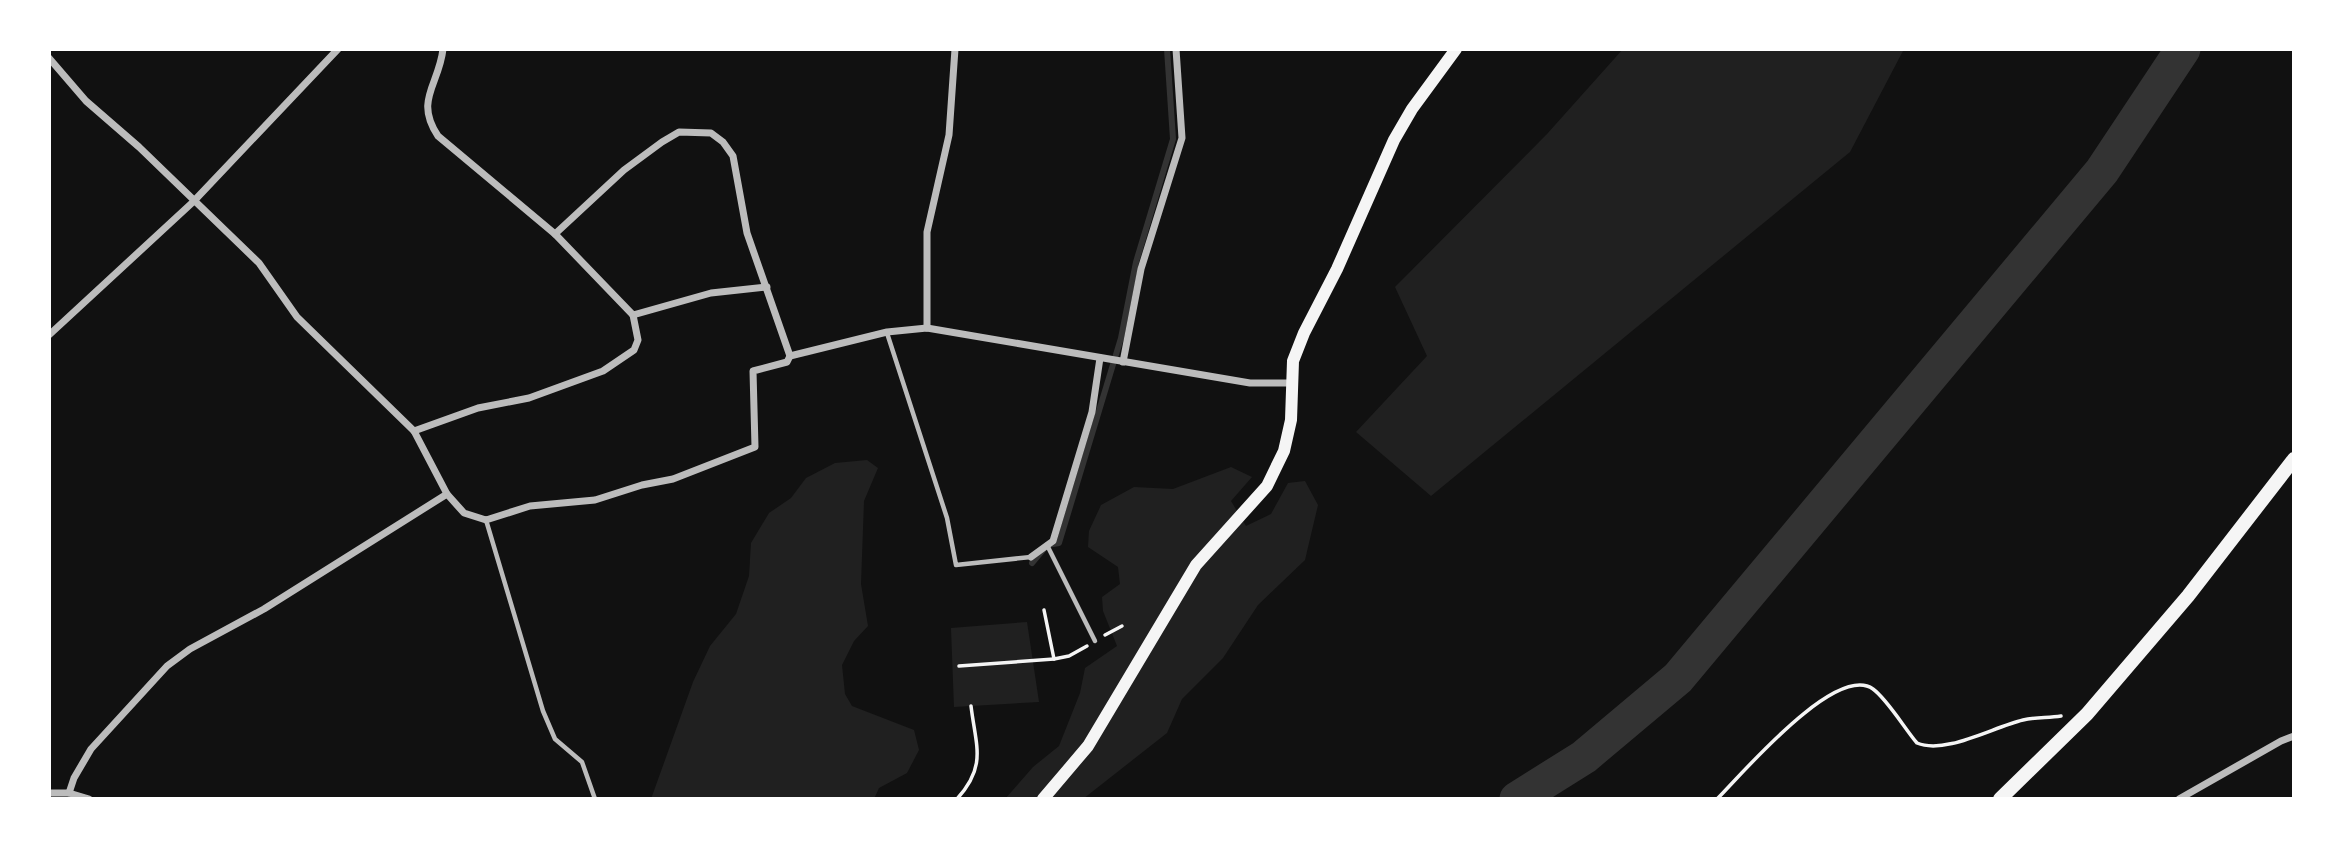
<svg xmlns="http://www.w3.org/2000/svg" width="2343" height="848" viewBox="0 0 2343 848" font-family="Roboto,sans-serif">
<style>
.green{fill:#202020}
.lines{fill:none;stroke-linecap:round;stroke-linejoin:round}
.stream{stroke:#333;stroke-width:6}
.river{stroke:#333;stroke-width:35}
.path{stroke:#f5f5f5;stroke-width:3.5}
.service{stroke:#bcbcbc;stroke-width:4.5}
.minor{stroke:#bcbcbc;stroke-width:7}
.secondary{stroke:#f5f5f5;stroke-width:12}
.primary{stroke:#f5f5f5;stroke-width:14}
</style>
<rect width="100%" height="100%" fill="#111"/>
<!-- green -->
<g class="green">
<polygon points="1623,49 1904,49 1850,152 1431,496 1356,432 1427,356 1395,287 1547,134"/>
<polygon points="867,460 878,468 864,501 861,584 868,626 854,641 842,665 845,694 852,706 914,730 919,750 907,773 879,788 874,799 651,799 693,682 710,646 736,614 749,576 751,543 769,513 791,498 806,478 835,463"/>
<polygon points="1231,467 1252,477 1231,501 1246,526 1271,514 1288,483 1305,481 1318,505 1305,560 1258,605 1223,658 1182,699 1167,733 1083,799 1005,799 1033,767 1059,746 1080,693 1085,668 1117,646 1103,611 1102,597 1120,584 1118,567 1088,547 1089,531 1101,505 1134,487 1173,489"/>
<polygon points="1027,622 1039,702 954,707 951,628"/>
</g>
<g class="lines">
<!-- stream -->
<polyline class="stream" points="1032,563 1047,545 1059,543 1121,338 1136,262 1173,139 1167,49"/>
<!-- river -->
<polyline class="river" points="1517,799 1584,757 1678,678 2102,171 2183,49"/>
<!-- path -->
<g class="path">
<polyline points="1044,610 1054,659 1069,656 1087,646"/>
<polyline points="1105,635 1122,626"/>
<polyline points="959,666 1054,659"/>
<path d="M 957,799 C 987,766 976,747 971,706"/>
<path d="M 1717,799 C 1742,774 1836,663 1873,689 C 1887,699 1905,729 1917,743 C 1945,755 1993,727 2023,720 C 2035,717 2048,718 2061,716"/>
</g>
<!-- service -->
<g class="service">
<polyline points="887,333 947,518 956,565 1031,557"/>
<polyline points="486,520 543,711 555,739 582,762 595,799"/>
<polyline points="1047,545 1095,641"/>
</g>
<!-- minor -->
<g class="minor">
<path d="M 443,49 C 439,85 414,100 438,136 L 555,234 L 633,315 L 711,293 L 767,287"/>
<polyline points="49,58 86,101 139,147 259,263 297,317 414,431 447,494 464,513 486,520 530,506 595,500 642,485 673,479 755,447 753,371 787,362 790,356"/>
<polyline points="555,234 624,170 662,142 679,132 711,133 723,142 733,156 747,233 790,356 887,332 927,328 1250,383 1290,383"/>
<polyline points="927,328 927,232 949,135 955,49"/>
<polyline points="49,335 193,202 338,49"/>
<polyline points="1123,362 1141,269 1182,138 1176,49"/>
<polyline points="414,431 478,408 529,398 603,371 634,350 638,340 633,315"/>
<polyline points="1031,557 1053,541 1092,412 1100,358"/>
<polyline points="49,793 69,793 89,799"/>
<polyline points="69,793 74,778 91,749 167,666 190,649 264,609 447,494"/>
<polyline points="2179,799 2281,741 2294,736"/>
</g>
<!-- secondary -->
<polyline class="secondary" points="1043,799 1088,746 1196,565 1267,486 1284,451 1291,420 1293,361 1304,333 1337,269 1394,140 1412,109 1456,49"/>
<!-- primary -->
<polyline class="primary" points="2000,799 2087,714 2188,596 2294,459"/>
</g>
<!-- border -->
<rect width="2343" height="848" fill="none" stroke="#ffffff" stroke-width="102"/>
</svg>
